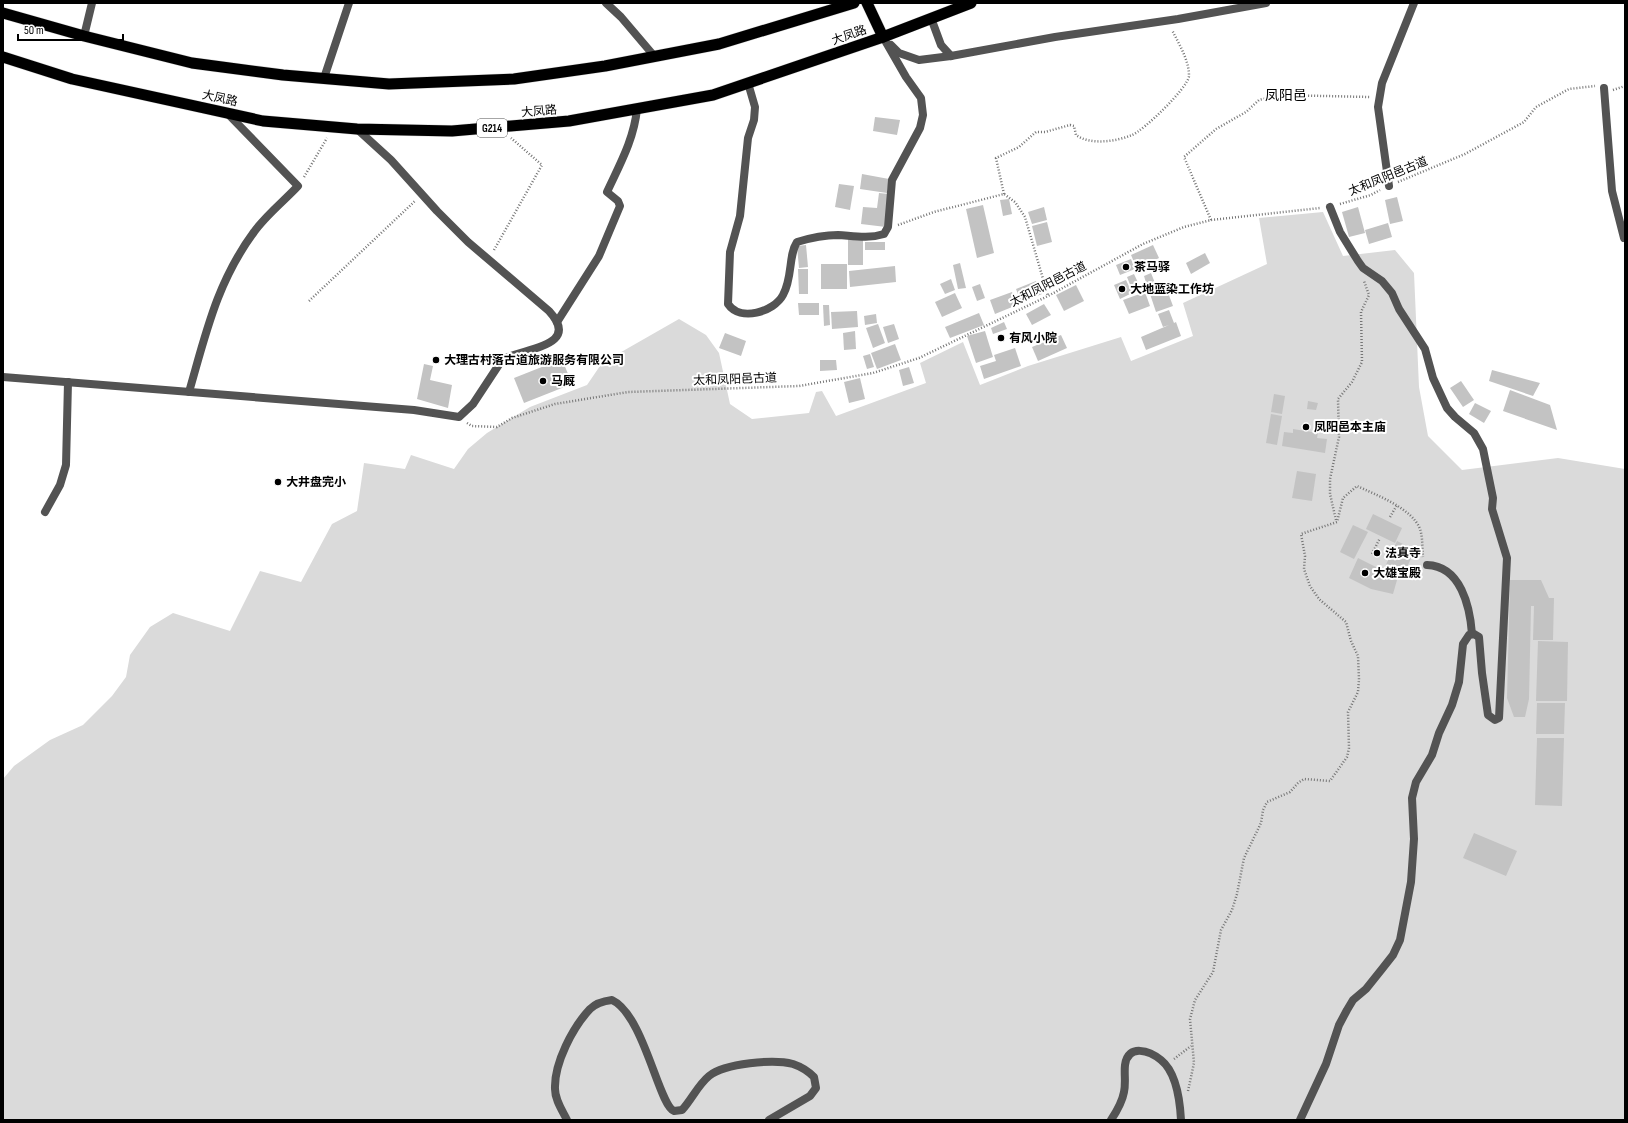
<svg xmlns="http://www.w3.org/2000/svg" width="1628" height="1123" viewBox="0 0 1628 1123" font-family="'Sofia Sans Condensed','Noto Sans SC',sans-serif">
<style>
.green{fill:#dadada}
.building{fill:#c3c3c3}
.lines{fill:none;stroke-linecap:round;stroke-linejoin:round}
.trunk-casing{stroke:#dbdbdb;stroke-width:12}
.path{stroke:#757575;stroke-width:2.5;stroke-dasharray:1 2;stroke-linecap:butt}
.service{stroke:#535353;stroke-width:8}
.minor{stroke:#535353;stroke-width:8}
.trunk{stroke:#000;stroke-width:11}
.poi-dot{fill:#000;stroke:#fff;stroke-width:1.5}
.labels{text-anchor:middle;stroke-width:4;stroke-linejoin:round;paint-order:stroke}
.shield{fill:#fff;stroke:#4c4c4c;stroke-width:1}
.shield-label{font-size:11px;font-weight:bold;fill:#000}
.street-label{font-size:12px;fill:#000;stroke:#fff}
.poi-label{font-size:12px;font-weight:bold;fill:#000;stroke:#fff;text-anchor:start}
.quarter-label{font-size:14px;fill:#000;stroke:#fff}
</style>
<rect width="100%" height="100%" fill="#fff"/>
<!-- green -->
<polygon class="green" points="1323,212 1343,256 1395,250 1414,273 1419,387 1428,436 1462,470 1558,458 1625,469 1625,1120 3,1120 3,779 14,766 50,740 83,725 112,696 126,677 130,655 150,627 173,613 230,631 260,571 301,582 332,524 357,511 364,463 405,469 411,455 454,469 468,449 487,433 530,407 587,385 602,363 679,319 706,335 719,353 730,404 752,419 809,413 816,392 822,391 836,416 926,383 920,363 963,342 980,385 1028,366 1121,337 1131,361 1193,336 1183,303 1267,264 1259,218"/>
<!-- building -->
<g class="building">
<polygon points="875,117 900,120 897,135 873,131"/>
<polygon points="862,174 889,179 887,193 860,189"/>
<polygon points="839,184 854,186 850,210 835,207"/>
<polygon points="879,193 889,194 886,227 861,224 863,207 877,208"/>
<polygon points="1397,197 1403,221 1390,224 1385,200"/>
<polygon points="1009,199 1012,214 1003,216 1000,200"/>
<polygon points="983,205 994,253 977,258 966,209"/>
<polygon points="1044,207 1047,220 1032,224 1028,212"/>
<polygon points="1358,207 1365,233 1349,237 1342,212"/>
<polygon points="1047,222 1052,242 1037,246 1032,226"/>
<polygon points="1388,223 1392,237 1369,244 1365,230"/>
<rect x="848" y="239" width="15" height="26"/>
<rect x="865" y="242" width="20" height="8"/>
<polygon points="806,245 808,267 799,268 797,246"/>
<polygon points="1153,245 1159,258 1137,269 1131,255"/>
<polygon points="1205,253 1210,263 1191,274 1186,263"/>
<polygon points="1131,259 1135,269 1120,275 1116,265"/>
<polygon points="960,263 966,288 958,289 953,265"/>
<rect x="821" y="264" width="26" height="25"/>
<polygon points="895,266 896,282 850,287 849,271"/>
<polygon points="798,269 808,269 808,294 799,294"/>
<polygon points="1151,273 1155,283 1147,286 1144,276"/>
<polygon points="1134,274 1141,289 1133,292 1127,277"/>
<polygon points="951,279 955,290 945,294 940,284"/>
<polygon points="1126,280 1132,293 1120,299 1114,285"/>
<polygon points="1036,281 1042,294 1021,303 1016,289"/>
<polygon points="1164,282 1173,306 1156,312 1148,288"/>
<polygon points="980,284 985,298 977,301 972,287"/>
<polygon points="1076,285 1084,301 1064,311 1056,295"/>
<polygon points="1012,292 1017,305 995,314 990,300"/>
<polygon points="1145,292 1150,306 1129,314 1123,300"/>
<polygon points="955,293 962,308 942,317 935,302"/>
<polygon points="798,303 819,303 819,315 799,315"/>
<polygon points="1044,304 1051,315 1032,325 1026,314"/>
<polygon points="823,305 829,305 830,325 824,326"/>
<polygon points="1169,310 1174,323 1176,322 1181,336 1146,350 1141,337 1169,325 1163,327 1158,314"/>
<polygon points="857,311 858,327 832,329 831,312"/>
<polygon points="979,313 984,325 950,338 945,327"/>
<polygon points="876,314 877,323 865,325 864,316"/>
<polygon points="1004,322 1007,329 993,334 991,328"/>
<polygon points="878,324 885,343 873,348 866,328"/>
<polygon points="894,324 899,339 888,343 883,327"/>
<polygon points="855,331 856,349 844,350 843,333"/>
<polygon points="985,331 993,357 976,363 967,336"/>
<polygon points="725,333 746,341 741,356 719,348"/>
<polygon points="1061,335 1067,348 1038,361 1032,347"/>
<polygon points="895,344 901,360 877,369 871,353"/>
<polygon points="1015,348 1021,366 984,379 980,366 996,361 994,355"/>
<polygon points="870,354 874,367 867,369 863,356"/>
<polygon points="562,359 572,384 524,403 514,378"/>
<polygon points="820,360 836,360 837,370 820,371"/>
<polygon points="424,364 433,366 430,380 452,385 448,408 417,399"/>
<polygon points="909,367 914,383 903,386 899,370"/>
<polygon points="1492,370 1540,383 1533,396 1489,381"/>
<polygon points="860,378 865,399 849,403 844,382"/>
<polygon points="1461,381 1474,400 1463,407 1450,388"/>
<polygon points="1510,390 1550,405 1557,430 1503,411"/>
<polygon points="1274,394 1285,396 1282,414 1271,412"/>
<polygon points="1308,401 1318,403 1316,410 1307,409"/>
<polygon points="1475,403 1491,411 1484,423 1469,414"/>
<polygon points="1271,414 1282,416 1277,445 1266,443"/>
<polygon points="1293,429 1318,433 1317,438 1327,439 1325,453 1282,446 1284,432 1293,433"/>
<polygon points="1297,471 1316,474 1312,501 1292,498"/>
<polygon points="1373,514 1402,528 1395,543 1366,529"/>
<polygon points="1353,525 1368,532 1354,559 1340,552"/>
<polygon points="1397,541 1415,550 1401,580 1383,571"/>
<polygon points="1358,558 1380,569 1378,574 1397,580 1393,594 1371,589 1349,578"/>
<polygon points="1510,580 1541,580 1549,598 1554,598 1553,640 1533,640 1534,606 1531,606 1529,699 1525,717 1514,717 1507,698"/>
<polygon points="1538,641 1568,642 1567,701 1536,701"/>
<polygon points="1537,703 1565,703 1564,734 1536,734"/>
<polygon points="1537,738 1564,738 1562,806 1535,805"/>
<polygon points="1474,833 1517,851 1506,876 1463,858"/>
</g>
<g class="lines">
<defs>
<g id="trunk">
<polyline points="867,3 883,37"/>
<polyline points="3,13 84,36 192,63 283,75 389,84 514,79 605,66 719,44 854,3"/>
<polyline points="3,57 72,79 263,121 357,129 452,131 569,121 713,95 883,37 971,3"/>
</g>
</defs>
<!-- trunk casing -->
<use href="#trunk" class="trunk-casing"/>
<!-- path -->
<g class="path">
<polyline points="1613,90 1625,86"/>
<polyline points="304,177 327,138"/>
<polyline points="1398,182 1465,154 1524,122 1536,107 1569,89 1595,86"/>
<path d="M 1004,194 L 996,158 L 1019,147 L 1036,132 L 1045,132 L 1070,125 L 1074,126 L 1076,135 C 1090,145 1115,142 1132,135 C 1143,131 1188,88 1189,76 C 1189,60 1179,44 1172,30"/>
<polyline points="1340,204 1371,195 1380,190"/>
<polyline points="1211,220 1184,157 1216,129 1246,112 1259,100 1279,95 1370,97"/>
<polyline points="898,225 934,212 1004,194 1015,202 1025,217 1048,296"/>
<polyline points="494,250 542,165 511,138"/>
<polyline points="309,301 415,201"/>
<polyline points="467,423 472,426 497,427 512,418 555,404 628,392 799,386 873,373 919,358 1048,296 1143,244 1184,227 1211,220 1320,208"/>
<polyline points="1390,517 1397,505"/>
<polyline points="1336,520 1330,494 1330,479 1339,437 1338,399 1352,382 1362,362 1361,312 1369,295 1364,281"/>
<polyline points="1372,554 1380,538"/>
<polyline points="1174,1059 1191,1046"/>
<path d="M 1188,1091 L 1194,1063 L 1190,1019 L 1195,1000 L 1213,972 L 1221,930 L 1232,910 L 1237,894 L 1244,858 L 1261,823 L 1263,810 L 1267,802 L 1290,792 L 1298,783 L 1304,779 L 1330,781 L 1347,757 L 1349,748 L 1348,712 L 1358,692 L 1359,679 L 1358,656 L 1351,641 L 1346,622 L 1319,599 L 1310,586 L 1304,569 L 1305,556 L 1301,534 L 1337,522 L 1343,498 L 1357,486 C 1376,495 1412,508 1420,529 C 1423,538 1422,548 1423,557"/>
</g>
<!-- service -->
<g class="service">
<path d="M 557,322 L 599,256 L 620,206 L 618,201 L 607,192 C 620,164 634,139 637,109"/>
<polyline points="45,512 60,485 66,465 68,382"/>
<path d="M 1427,565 C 1461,566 1470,607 1472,634"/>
<path d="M 567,1120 C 562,1110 555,1100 555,1089 C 554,1063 573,1027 590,1009 C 596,1003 604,1001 612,1000 C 644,1015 659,1106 674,1111 L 682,1110 C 692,1099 698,1085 709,1076 C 725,1063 774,1059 793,1064 C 802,1067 808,1071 814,1077 L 816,1088 L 810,1096 L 769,1120"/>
</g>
<!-- minor -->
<g class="minor">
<polyline points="606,3 621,17 655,57"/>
<polyline points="931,18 941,45 951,56"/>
<polyline points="84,36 92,3"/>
<polyline points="891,45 899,53 919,60 951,56 1055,37 1178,19 1266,3"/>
<polyline points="324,78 349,3"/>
<path d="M 748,83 L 755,107 L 754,120 L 748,138 L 740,216 L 730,252 L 728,304 C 740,322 774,312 783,295 C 793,277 788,256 797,242 C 810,238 824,235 838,235 C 854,236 868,239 884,234 L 888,227 L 892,180 L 920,128 L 923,115 L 921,98 L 906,77 L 883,37"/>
<polyline points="1604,88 1612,191 1624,238"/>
<polyline points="1389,186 1378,107 1382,83 1414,3"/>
<path d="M 3,377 L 414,410 L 459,417 L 473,404 L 502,360 C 520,348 583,348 549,311 L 468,242 L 437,211 L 391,160 L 357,129"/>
<path d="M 189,392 C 206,333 217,282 254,232 C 266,215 284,201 298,186 L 228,114"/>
<path d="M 1111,1120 C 1117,1111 1122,1103 1124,1092 C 1126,1083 1124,1074 1125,1065 C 1128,1043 1150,1051 1161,1060 C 1176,1072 1180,1101 1181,1120"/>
<polyline points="1300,1120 1326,1064 1339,1025 1347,1010 1353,1000 1366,989 1382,969 1393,955 1400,940 1411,882 1414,839 1412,798 1416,782 1432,755 1439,733 1452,705 1459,682 1463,644 1469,635 1474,634 1479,637 1482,673 1488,715 1495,720 1499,718 1507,558 1492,509 1493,498 1483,449 1474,433 1455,417 1447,408 1433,378 1425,349 1399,309 1392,293 1382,281 1363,268 1358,261 1340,232 1330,207"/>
</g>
<!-- trunk -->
<use href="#trunk" class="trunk"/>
</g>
<!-- markers -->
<g class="poi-dot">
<circle cx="1126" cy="267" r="4"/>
<circle cx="1122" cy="289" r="4"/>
<circle cx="1001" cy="338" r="4"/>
<circle cx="436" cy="360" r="4"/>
<circle cx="543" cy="381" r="4"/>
<circle cx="1306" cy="427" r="4"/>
<circle cx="278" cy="482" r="4"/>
<circle cx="1377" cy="553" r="4"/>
<circle cx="1365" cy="573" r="4"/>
</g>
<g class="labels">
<!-- shield labels -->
<rect class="shield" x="477" y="119" width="30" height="18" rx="3"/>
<g class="shield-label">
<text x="492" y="132">G214</text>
</g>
<!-- street labels -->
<g class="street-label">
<text transform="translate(849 35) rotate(-19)" y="4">大凤路</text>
<text transform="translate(220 98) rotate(12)" y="4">大凤路</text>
<text transform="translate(539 111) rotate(-5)" y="4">大凤路</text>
<text transform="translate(1388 176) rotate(-22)" y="4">太和凤阳邑古道</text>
<text transform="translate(1048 284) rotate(-27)" y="4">太和凤阳邑古道</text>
<text transform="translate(735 379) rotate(-2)" y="4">太和凤阳邑古道</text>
</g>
<!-- poi labels -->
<g class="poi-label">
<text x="1134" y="271">茶马驿</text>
<text x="1130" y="293">大地蓝染工作坊</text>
<text x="1009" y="342">有风小院</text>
<text x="444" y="364">大理古村落古道旅游服务有限公司</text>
<text x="551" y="385">马厩</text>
<text x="1314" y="431">凤阳邑本主庙</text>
<text x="286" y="486">大井盘完小</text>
<text x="1385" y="557">法真寺</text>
<text x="1373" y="577">大雄宝殿</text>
</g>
<!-- quarter labels -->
<g class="quarter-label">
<text x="1286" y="100">凤阳邑</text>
</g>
</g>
<!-- border -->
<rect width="1628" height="1123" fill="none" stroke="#000000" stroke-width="8"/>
<!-- scale -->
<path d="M18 34v6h105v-6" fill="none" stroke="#000000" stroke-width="2"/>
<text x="24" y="34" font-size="12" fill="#000000" stroke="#ffffff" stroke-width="3" paint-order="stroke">50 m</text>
</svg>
